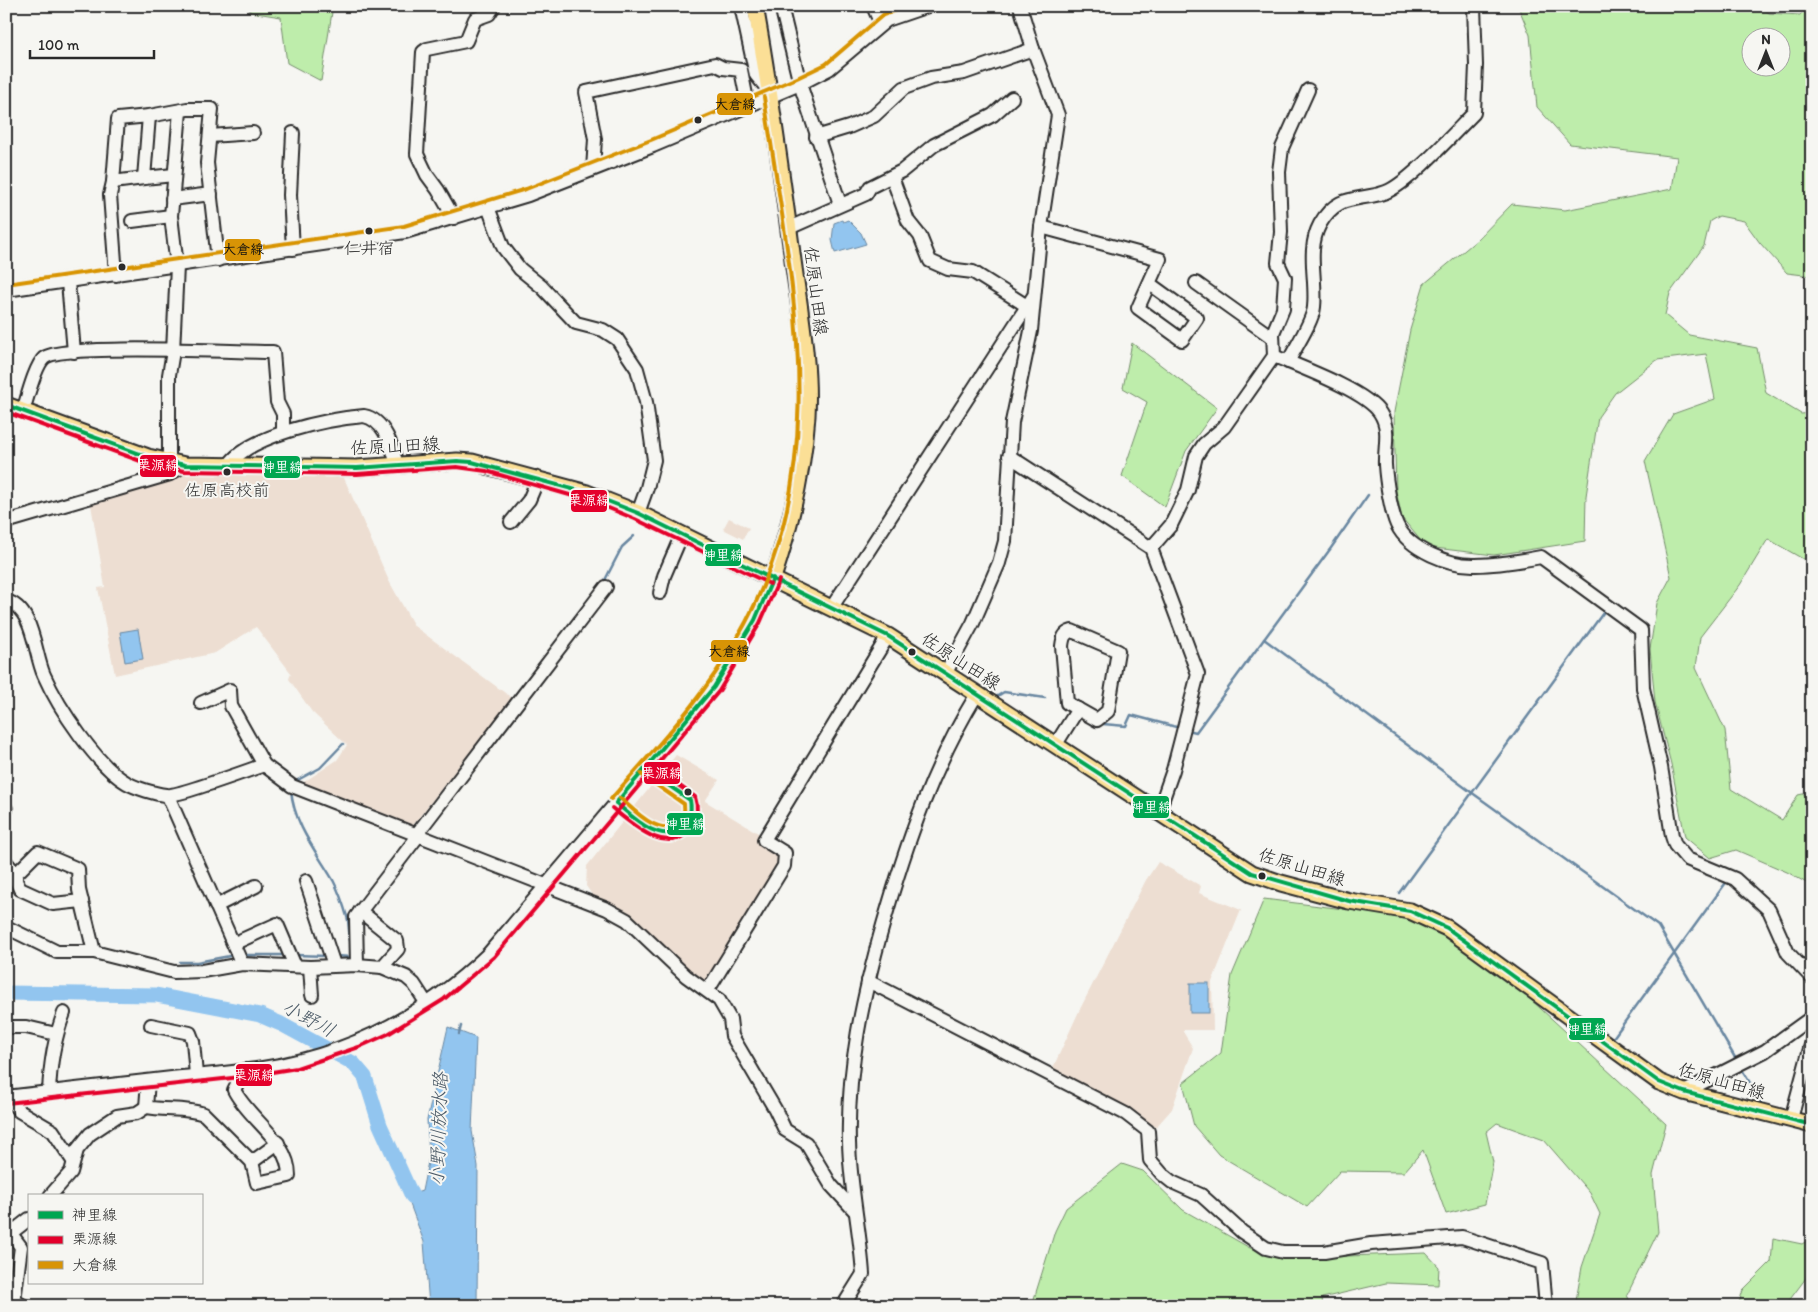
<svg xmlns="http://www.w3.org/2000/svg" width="1818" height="1312" viewBox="0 0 1818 1312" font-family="Itim,'Klee One',sans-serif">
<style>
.built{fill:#edded2}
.green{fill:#beedab;stroke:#748c6b;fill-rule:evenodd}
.water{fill:#92c5ef;stroke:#6987a1}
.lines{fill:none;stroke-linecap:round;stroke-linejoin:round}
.stream{stroke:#6987a1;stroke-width:2.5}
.river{stroke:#92c5ef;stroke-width:15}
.minor-casing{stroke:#2b2b2b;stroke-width:16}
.major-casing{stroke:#2b2b2b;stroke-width:19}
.minor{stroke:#f6f6f2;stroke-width:12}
.major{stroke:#fbdf96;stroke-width:15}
.bus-1-casing{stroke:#f6f6f2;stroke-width:8}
.bus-2-casing{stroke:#f6f6f2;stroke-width:8}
.bus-3-casing{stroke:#f6f6f2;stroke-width:8}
.bus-1{stroke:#00a651;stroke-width:4}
.bus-2{stroke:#e4002b;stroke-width:4}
.bus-3{stroke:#d89406;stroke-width:4}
.bus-dot{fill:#2b2b2b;stroke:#f6f6f2;stroke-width:2}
.labels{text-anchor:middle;stroke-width:4;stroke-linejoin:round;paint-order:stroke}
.bus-label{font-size:17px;fill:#2b2b2b;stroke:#f6f6f2}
.street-label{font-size:18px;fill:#2b2b2b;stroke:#f6f6f2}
.water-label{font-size:19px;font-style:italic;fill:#4a5966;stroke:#f6f6f2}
.line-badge{stroke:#f6f6f2;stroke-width:2}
.badge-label{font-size:14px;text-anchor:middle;font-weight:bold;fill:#fff}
.pale-badge-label{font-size:14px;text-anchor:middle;font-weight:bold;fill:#111}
</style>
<rect width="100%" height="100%" fill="#f6f6f2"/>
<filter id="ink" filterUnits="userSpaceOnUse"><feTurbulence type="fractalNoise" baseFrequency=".02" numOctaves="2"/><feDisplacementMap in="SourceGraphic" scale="10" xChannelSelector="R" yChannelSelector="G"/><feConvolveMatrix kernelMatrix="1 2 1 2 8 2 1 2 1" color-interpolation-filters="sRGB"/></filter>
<g filter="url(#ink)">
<!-- built -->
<g class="built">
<polygon points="341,471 389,581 414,626 512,698 410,829 301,784 337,760 347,745 312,712 289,679 291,673 256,627 215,653 115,675 98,588 105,587 90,499 188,474"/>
<polygon points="729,518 749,528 743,539 723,529"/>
<polygon points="676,755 719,780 705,801 763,836 758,844 782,857 782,864 708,985 688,974 595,899 586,886 587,866"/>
<polygon points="1158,862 1201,886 1199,893 1241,910 1212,982 1213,1030 1182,1030 1193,1048 1172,1109 1156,1127 1051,1072 1080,1009 1146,880"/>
</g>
<!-- green -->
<g class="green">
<polygon points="249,6 333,6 321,81 287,63 281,17 250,12"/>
<path d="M 1518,6 L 1760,6 L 1769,13 L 1800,15 L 1807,6 L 1812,6 L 1812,276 L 1787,273 L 1760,243 L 1744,221 L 1719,216 L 1710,221 L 1704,246 L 1670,293 L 1665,315 L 1689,335 L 1757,348 L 1766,393 L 1801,414 L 1812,413 L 1812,558 L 1803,559 L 1768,539 L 1740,585 L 1700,637 L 1696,668 L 1725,730 L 1731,789 L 1782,820 L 1798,795 L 1812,792 L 1812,886 L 1787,872 L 1736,850 L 1710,858 L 1685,837 L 1671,764 L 1655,702 L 1650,649 L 1657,603 L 1671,577 L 1645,461 L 1673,414 L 1715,399 L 1706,354 L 1657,360 L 1615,393 L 1598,417 L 1586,496 L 1585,541 L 1494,555 L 1426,547 L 1402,518 L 1396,491 L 1394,412 L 1410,330 L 1424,284 L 1477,240 L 1512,204 L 1565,210 L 1672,189 L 1677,157 L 1570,144 L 1537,107 L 1530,35 ZM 1750,38 L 1780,38 L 1780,68 L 1750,68 Z"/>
<polygon points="1132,343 1217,408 1186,451 1165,507 1122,476 1147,402 1123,388"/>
<polygon points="1264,899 1375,913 1432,925 1503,974 1666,1124 1653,1175 1658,1232 1627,1295 1632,1306 1575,1306 1582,1267 1600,1214 1590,1193 1544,1140 1497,1123 1486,1132 1493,1162 1485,1204 1446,1214 1423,1150 1404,1172 1340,1171 1307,1207 1219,1155 1194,1126 1183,1083 1221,1053 1232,975"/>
<polygon points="1122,1164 1143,1171 1183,1210 1250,1248 1296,1258 1426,1253 1439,1267 1438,1285 1386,1283 1322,1298 1323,1306 1035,1306 1033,1302 1055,1231 1066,1208"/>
<polygon points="1773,1238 1802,1244 1812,1238 1812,1270 1785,1306 1738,1306 1743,1290 1771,1262"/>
</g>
<!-- water -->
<g class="water">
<polygon points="842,220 843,222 848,220 861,233 866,244 835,253 832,240 834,223"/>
<polygon points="138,629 143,659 125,662 120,632"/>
<rect x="1190" y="983" width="19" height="30"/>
<polygon points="448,1027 476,1038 472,1131 478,1166 477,1306 429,1306 424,1242 407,1196 422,1191 429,1157 427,1120"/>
</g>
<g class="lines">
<!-- stream -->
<g class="stream">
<polyline points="604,582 622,547 634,536"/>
<polyline points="1264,639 1471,792 1658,926 1737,1061"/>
<polyline points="996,697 1004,692 1045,698"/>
<polyline points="1103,724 1126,726 1131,715 1180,728"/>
<polyline points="1188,730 1196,732 1331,548 1368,495"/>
<polyline points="294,782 320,768 343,744"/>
<path d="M 291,790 C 294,825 316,851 333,880 C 340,893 344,906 348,920"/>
<polyline points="1399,893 1603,613"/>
<polyline points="350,941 348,920 352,915"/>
<polyline points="243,955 285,955"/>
<polyline points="295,955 327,956"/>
<polyline points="335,956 352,957"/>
<polyline points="180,962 197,962 235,955"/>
<polyline points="459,1034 461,1026"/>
<polyline points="1613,1038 1725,884"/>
<polyline points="1741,1068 1762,1103"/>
</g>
<!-- river -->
<polyline class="river" points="6,993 156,995 260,1015 281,1024 353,1063 365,1077 380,1125 412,1196 425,1209"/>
<defs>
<g id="minor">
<polyline points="741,6 756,75 769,91"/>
<polyline points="781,6 800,84 840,204"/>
<polyline points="873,6 881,24"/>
<polyline points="293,133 290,195 293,249"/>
<polyline points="210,136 253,133"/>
<polyline points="816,137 849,127 874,116 904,88 931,78 964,73 1033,49"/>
<polyline points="593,169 595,139 586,92 715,64 723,68 741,70 748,105"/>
<polyline points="174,175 144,178 149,116 187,109 212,109 207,163 218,260"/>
<polyline points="892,177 908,221 920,236 930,261 948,269 973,272 1027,306"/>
<polyline points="144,178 113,182 118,119 149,116"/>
<polyline points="113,182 110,195 116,275"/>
<polyline points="172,199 211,194"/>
<polyline points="488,207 503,247 520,269 542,287 576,323 603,330 617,339 637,369 646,402 654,460 647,488 638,513"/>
<polyline points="454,218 438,190 427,175 417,154 423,52 427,49 466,41 475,19 489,14 494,6"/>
<polyline points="132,221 171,216"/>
<polyline points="1041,227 1160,259 1138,308 1182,340 1197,318 1150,284"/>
<polyline points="789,228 866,194 870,187 902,171 934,145 993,115 1012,98"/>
<polyline points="68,282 74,352"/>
<polyline points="1196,283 1273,338"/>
<polyline points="6,290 405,232 528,195 653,146 800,84 829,69 887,20 928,6"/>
<path d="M 1274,356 C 1300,367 1366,391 1380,413 C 1391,430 1384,447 1385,465 C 1386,481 1391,512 1397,525 C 1409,550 1450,566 1476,565 C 1498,565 1520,561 1541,557 L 1641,630 L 1643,688 L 1661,767 L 1672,836 L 1675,845 L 1687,859 L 1735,879 L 1769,910 L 1788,953 L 1812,978"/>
<path d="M 1288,362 C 1295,348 1313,321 1314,307 C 1317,279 1306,250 1320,224 C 1338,192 1359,202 1386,192 C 1409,183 1455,132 1474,113 L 1476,65 L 1474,6"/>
<path d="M 23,411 C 27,399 35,366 44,358 C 61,343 240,352 273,352 L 277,402 L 283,414 L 283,432"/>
<polyline points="1009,456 1151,548 1198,674 1173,770 1158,813"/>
<polyline points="169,463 169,375 173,351 177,266 171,216 180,111"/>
<path d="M 228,466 C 248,435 328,419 364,416 C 385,420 393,448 397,466"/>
<polyline points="6,522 170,474 185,465"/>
<polyline points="511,522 529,500 538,479"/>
<polyline points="1151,548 1171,525 1188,490 1196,456 1204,444 1224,427 1274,356 1273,333 1283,309 1285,278 1278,263 1281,232 1279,172 1282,148 1308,90"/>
<polyline points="660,593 664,576 682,534"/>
<path d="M 6,601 C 34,608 34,653 44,675 C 58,707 97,766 127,783 C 136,788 155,794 166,795 C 176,797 249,770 264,765 L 292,786 L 607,909 L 627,920 L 686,976 L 719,1000 L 730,1019 L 732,1036 L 775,1109 L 785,1130 L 806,1143 L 831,1185 L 854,1210"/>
<polyline points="832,607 1033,297"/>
<path d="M 1072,631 L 1118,651 L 1108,711 L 1097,720 L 1067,703 L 1062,646 C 1063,638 1064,633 1072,631 Z"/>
<polyline points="945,674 973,623 999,563 1005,541 1012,422 1031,331 1041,227 1058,115 1033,49 1020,6"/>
<polyline points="201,703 230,690 231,706 264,765"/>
<polyline points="1056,744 1078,709"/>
<polyline points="168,796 242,964"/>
<polyline points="6,809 6,810"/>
<polyline points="416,835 606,587"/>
<polyline points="6,862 16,874 16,881 20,889 53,904 82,901"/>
<polyline points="16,874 38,852 78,869 79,890 94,952"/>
<polyline points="306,881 334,965"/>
<polyline points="216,906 256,886"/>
<polyline points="360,911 397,941 398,949 382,967"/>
<polyline points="6,927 57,952 94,952 174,972 202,971 242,964 310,967 357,965 382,967 406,977 414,984 427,1004"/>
<polyline points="235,943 277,924 295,966"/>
<polyline points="357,965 356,917 418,836"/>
<polyline points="310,967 312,995"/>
<polyline points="868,981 1126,1114 1148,1131 1150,1160 1162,1174 1172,1182 1201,1195 1242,1232 1266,1248 1283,1252 1324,1252 1371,1244 1462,1237 1542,1263 1546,1306"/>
<polyline points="708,990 784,866 785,853 764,840 888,636"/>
<polyline points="151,1025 190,1033 193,1041 196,1075"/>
<polyline points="6,1027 26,1027 56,1034"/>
<path d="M 148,1081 L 146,1107 C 165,1111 185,1107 204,1114 L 252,1162 L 257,1183 L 289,1176 C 289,1140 249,1120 234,1090 L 244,1070"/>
<polyline points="1684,1092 1765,1051 1812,1017"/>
<path d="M 49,1093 C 50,1064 54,1039 64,1013"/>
<path d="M 6,1097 C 62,1091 117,1084 172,1078 C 202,1075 233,1073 263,1068 C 351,1054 425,1015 489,953 L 714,687 L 755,620 L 773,578"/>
<polyline points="8,1097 19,1111 53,1131 73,1161"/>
<polyline points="1791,1119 1812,1041"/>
<polyline points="252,1162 278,1143"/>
<polyline points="50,1196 71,1172 77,1150 90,1134 117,1116 137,1113 146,1107"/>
<polyline points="6,1227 21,1247 15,1293 10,1306"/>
<polyline points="11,1233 29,1219"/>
<polyline points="13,1300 24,1306"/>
<path d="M 843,1306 L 863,1274 C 860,1230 850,1187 849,1142 C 847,1068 863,996 883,925 C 906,844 933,766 977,694"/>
</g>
<g id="major">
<path d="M 755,6 C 770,88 781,171 792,253 C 799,307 810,362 807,416 C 803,472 791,524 773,578"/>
<polyline points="6,405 148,457 185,465 357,468 457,461 472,462 587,493 638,513 888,636 1252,873 1281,883 1349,901 1410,911 1447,928 1659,1082 1684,1092 1812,1125"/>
</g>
</defs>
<!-- minor casing -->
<use href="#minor" class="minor-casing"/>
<!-- major casing -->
<use href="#major" class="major-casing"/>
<!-- minor -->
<use href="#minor" class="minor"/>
<!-- major -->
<use href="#major" class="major"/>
<defs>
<g id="bus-1">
<polyline points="6,405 148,457 185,465 357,468 457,461 472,462 587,493 638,513 888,636 1252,873 1349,901 1410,911 1447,928 1659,1082 1684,1092 1812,1125"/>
<polyline points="616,803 714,687 755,620 773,578"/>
<path d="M 616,803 C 632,816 659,845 681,828 C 690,821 692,811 690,800 L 645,769"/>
</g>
<g id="bus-2">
<polyline points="6,412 146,463 184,471 357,474 457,467 486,471 594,502 635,519 770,584"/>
<path d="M 612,808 C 632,824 669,859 692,827 C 698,818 698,806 695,797 L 649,764"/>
<polyline points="7,1103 241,1077 297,1068 359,1047 388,1034 443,1000 494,957 719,691 760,623 779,580"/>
</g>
<g id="bus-3">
<polyline points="6,284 404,226 526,189 651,140 797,78 826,64 883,15 908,6"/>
<path d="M 620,798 C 634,810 660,839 679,822 C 684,817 685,811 684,804 L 641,774"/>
<path d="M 611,799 C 655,748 703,699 736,640 C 838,467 791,283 764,97"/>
</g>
</defs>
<!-- bus-1 casing -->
<use href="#bus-1" class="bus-1-casing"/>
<!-- bus-2 casing -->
<use href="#bus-2" class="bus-2-casing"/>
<!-- bus-3 casing -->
<use href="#bus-3" class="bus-3-casing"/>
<!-- bus-1 -->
<use href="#bus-1" class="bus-1"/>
<!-- bus-2 -->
<use href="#bus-2" class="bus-2"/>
<!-- bus-3 -->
<use href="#bus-3" class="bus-3"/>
</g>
</g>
<!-- markers -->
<g class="bus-dot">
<circle cx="698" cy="120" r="4.5"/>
<circle cx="369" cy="231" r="4.5"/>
<circle cx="122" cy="267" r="4.5"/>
<circle cx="227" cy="472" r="4.5"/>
<circle cx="912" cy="652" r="4.5"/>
<circle cx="688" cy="792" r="4.5"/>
<circle cx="1262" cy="876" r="4.5"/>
</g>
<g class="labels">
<!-- bus labels -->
<g class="bus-label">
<text x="369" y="254">仁井宿</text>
<text x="227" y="496">佐原高校前</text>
</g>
<!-- street labels -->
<g class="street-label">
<text transform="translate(816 291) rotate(83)" y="6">佐原山田線</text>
<text transform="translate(395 446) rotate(-3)" y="6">佐原山田線</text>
<text transform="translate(961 661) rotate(33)" y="6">佐原山田線</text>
<text transform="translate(1302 867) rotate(17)" y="6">佐原山田線</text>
<text transform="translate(1722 1081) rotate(16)" y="6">佐原山田線</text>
</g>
<!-- water labels -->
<g class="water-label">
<text transform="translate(309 1018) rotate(28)" y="7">小野川</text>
<text transform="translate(438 1129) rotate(-88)" y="7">小野川放水路</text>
</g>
</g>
<g class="line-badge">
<rect x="716" y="92" width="38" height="24" rx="5" fill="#d89406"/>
<rect x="224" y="238" width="38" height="24" rx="5" fill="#d89406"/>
<rect x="139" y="454" width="38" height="24" rx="5" fill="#e4002b"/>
<rect x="263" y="455" width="38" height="24" rx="5" fill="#00a651"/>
<rect x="570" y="489" width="38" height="24" rx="5" fill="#e4002b"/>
<rect x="704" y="543" width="38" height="24" rx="5" fill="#00a651"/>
<rect x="710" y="639" width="38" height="24" rx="5" fill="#d89406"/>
<rect x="643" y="761" width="38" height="24" rx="5" fill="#e4002b"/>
<rect x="1132" y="795" width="38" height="24" rx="5" fill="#00a651"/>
<rect x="666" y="812" width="38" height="24" rx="5" fill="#00a651"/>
<rect x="1568" y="1017" width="38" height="24" rx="5" fill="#00a651"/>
<rect x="235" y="1063" width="38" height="24" rx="5" fill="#e4002b"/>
</g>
<g class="badge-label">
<text x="158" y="470">栗源線</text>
<text x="282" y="472">神里線</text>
<text x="589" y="505">栗源線</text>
<text x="723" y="560">神里線</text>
<text x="662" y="778">栗源線</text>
<text x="1151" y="812">神里線</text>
<text x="685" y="829">神里線</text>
<text x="1587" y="1034">神里線</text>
<text x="254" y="1080">栗源線</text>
</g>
<g class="pale-badge-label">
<text x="735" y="109">大倉線</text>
<text x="243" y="254">大倉線</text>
<text x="729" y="656">大倉線</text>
</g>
<!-- margin -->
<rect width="1818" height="1312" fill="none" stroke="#f6f6f2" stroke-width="25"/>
<rect x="12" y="12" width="1793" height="1287" fill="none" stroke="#2b2b2b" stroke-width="2" filter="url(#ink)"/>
<!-- legend -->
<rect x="28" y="1194" width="175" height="90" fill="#f6f6f2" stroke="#a5a5a2"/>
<rect x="38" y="1211" width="25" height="8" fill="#00a651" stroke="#a5a5a2"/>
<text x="72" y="1220" font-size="15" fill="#2b2b2b">神里線</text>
<rect x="38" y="1236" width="25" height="8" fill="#e4002b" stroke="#a5a5a2"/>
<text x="72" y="1244" font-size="15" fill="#2b2b2b">栗源線</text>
<rect x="38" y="1261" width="25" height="8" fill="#d89406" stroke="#a5a5a2"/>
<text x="72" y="1270" font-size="15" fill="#2b2b2b">大倉線</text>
<!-- north arrow -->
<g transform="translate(1766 52)"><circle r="24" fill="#f6f6f2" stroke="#a5a5a2"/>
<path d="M0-4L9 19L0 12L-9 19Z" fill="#2b2b2b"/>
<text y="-8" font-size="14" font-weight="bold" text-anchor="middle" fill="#2b2b2b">N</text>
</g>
<!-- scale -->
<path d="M30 50v8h124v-8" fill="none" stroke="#2b2b2b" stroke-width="2.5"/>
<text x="38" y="50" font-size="15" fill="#2b2b2b" stroke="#f6f6f2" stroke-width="4" paint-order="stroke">100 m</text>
</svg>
